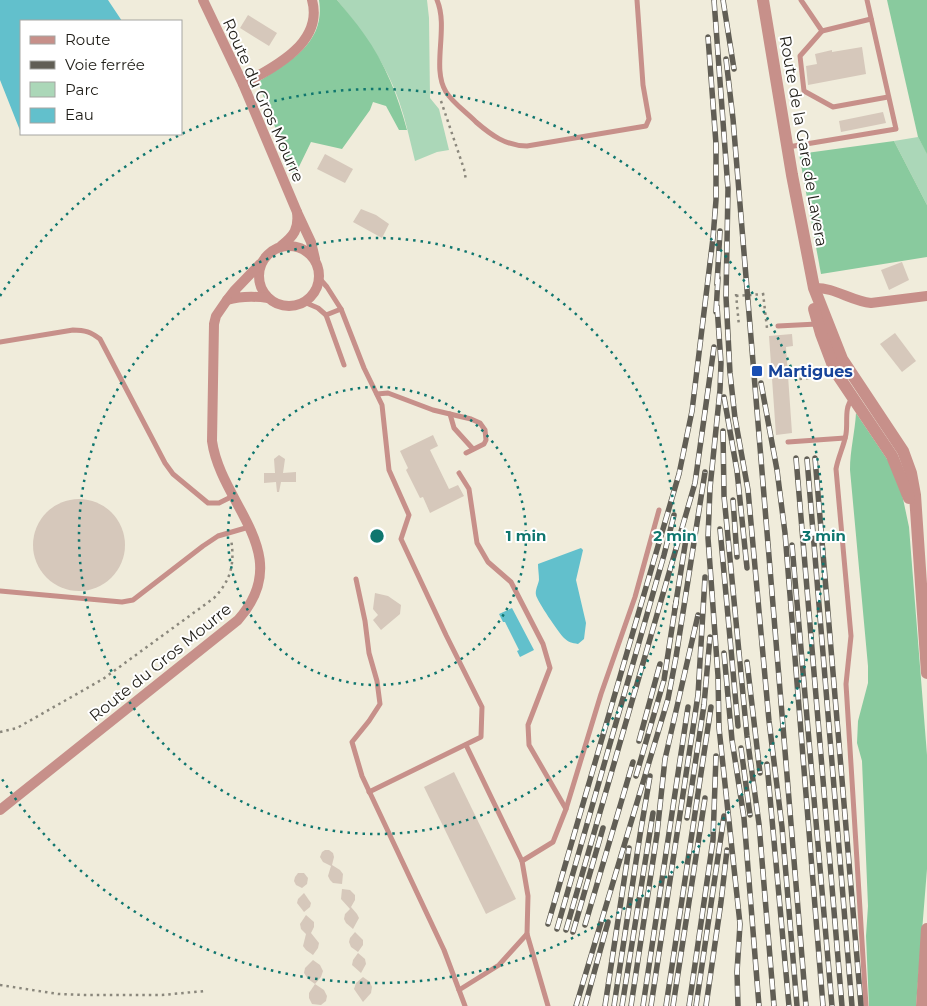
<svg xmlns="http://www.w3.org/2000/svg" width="927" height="1006" viewBox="0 0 927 1006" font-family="Montserrat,sans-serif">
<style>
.green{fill:#abd7b8}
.forest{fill:#89ca9e}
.water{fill:#62c0cc}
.building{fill:#d6c8bb}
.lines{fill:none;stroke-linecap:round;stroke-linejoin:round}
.path{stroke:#8a877c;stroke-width:2.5;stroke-dasharray:2.5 4;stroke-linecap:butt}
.service{stroke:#c7908a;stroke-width:5}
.minor{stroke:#c7908a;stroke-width:10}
.tertiary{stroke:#c7908a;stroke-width:12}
.rail-casing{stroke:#615e55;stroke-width:5.5}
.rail{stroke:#fff;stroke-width:4;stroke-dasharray:11;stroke-linecap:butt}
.ring{fill:none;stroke:#0f766e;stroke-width:2.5;stroke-dasharray:2.5 5}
.transit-dot{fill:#1a4fb4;stroke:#fff;stroke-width:2}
.labels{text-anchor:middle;stroke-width:4;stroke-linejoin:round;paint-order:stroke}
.street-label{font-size:16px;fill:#1f1d17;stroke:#fff}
.transit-label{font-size:16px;font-weight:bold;fill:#164399;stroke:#fff;text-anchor:start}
.centre{fill:#0f766e;stroke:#fff;stroke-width:2.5}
.ring-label{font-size:15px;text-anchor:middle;font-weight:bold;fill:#0f766e;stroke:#fff;stroke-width:4;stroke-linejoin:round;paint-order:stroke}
</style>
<rect width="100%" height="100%" fill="#f0ecdb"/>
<!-- green -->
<g class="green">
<path d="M 337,0 L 427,0 L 429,18 L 430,98 L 439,109 L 449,150 L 437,152 L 415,161 C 410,141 406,121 399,101 C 386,63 362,31 337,0 Z"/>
<polygon points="918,137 927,153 927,205 894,141"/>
</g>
<!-- forest -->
<g class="forest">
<path d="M 319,0 L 337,0 C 346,11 356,22 364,34 C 385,63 398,96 407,130 L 399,130 L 386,106 L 373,102 L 370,110 L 342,149 L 311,142 L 294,177 L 258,82 C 289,62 326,43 319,0 Z"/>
<polygon points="887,0 927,0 927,154 918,137"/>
<polygon points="894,141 927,205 927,257 821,274 799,154"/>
<path d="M 856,413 L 889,462 L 902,494 L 909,527 L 927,755 L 927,869 L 916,1006 L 869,1006 L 866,936 L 868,906 L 862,761 L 857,743 L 858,721 L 868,683 L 868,666 L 850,470 C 850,450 855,432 856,413 Z"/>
</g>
<!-- water -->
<g class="water">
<polygon points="0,0 108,0 122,21 21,21 21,133 0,80"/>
<path d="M 581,548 L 583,550 L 576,580 L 586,623 L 584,639 L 578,644 C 572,643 568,642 564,638 C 559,633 537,601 536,595 C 535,590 538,585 539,580 C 539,575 538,569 538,564 Z"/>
<polygon points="512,608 534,650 520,657 517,651 519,650 505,622 503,622 499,614"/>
</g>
<!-- building -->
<g class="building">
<polygon points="248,15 277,33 269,46 240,28"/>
<polygon points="862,47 866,74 808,85 806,66 817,64 815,54 832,50 832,52"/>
<polygon points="883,112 886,123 841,132 839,121"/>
<polygon points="325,154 353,169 345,183 317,169"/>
<polygon points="361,209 376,215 389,224 382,238 353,222"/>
<polygon points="902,262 909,280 889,290 881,270"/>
<polygon points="895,333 916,361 902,372 880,344"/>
<polygon points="792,334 793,346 786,347 792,433 776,435 769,336"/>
<polygon points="433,435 438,446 430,450 449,489 458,485 464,496 430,513 423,497 420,498 406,470 408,468 400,451"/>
<polygon points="279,455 285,459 283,473 296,472 296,482 281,482 279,492 277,492 276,482 264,483 264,473 275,473 274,459"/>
<circle cx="79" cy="545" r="46"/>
<polygon points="375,593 388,596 401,605 400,614 381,630 373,620 378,615 373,609"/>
<polygon points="454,772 516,899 486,914 424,787"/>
<polygon points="325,850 329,850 333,853 334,857 332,865 340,870 343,874 342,884 333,883 330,880 328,876 331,866 323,862 320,857 322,852"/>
<polygon points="298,873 304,873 308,878 307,884 302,888 296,885 294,881 295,877"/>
<polygon points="342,889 350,890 355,895 355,900 351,907 357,914 359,918 353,929 346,923 344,919 345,914 350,909 341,899"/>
<polygon points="304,893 311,903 310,907 304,912 297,903 298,899"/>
<polygon points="306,915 314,922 314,927 311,933 319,943 318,948 313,955 306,950 303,946 306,934 301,929 300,924"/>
<polygon points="355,932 363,940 363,945 358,952 351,947 349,942 350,938"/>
<polygon points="358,953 365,959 366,964 361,973 352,965 353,960"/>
<polygon points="313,960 320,965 323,971 321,977 315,984 308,979 304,973 305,968"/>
<polygon points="363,977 370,982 372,987 371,993 363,1002 354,989 356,983"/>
<polygon points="315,984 324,990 327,996 326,1001 321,1005 312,1004 309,998 309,993"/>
</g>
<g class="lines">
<!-- path -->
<g class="path">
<polyline points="441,101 464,169 466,180"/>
<polyline points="763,293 767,328 770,327"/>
<polyline points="736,294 739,326"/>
<polyline points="736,296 764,294"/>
<polyline points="788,373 799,379 825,376"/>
<path d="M 0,732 L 17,728 L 103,679 L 214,598 C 231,580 235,564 231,539"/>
<polyline points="0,985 58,994 86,995 162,995 205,991"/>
</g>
<!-- service -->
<g class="service">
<path d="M 437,0 C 449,28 431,68 446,92 C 453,103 466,112 476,122 C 491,135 506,146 527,146 L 646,126 L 649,119 L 643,85 L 637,0"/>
<polyline points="801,0 822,31 800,56 804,91 833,107 888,97"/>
<polyline points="822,31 871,19"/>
<polyline points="788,147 896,129 867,0"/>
<polyline points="320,279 327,287 341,309 364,368 382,405 389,470 409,515 401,539 446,635 482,707 481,737 369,792"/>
<polyline points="304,302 318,308 326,315 341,309"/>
<polyline points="326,315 344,365"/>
<polyline points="778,326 817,324"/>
<path d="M 0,342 L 73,330 C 85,330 91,332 100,339 L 165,463 L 173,474 L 208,503 L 219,503 L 233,496"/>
<polyline points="377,394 388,393 433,410 471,419 480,423 485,430 486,440 484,444 466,453"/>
<path d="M 852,399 C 844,408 848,422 846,434 C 844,446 838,457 836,469 L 851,636 L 846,684 L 866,1006"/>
<polyline points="450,414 454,428 473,449"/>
<polyline points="788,442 845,438"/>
<polyline points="459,473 469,489 477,543 488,562 511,582 543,644 550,668 528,725 529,745 566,809 553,842 522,861"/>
<polyline points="356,579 365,621 369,653 377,681 380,704 369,721 352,742 362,776 444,950 465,1006"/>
<polyline points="0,591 122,602 133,600 203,546 218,536 249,527"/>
<polyline points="566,809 601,694 635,597 659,510"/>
<polyline points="527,934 548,1006"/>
<polyline points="459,990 499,965 527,934 528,896 522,861 466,745"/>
</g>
<!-- minor -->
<g class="minor">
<polyline points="203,0 243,84 297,212"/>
<path d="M 243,84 C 273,68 324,43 312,0"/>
<circle cx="289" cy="276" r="30"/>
<path d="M 281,246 C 294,236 299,229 297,212 L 311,242 L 315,259"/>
<path d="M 260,264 L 234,291 L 227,300 C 241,296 253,296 268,298"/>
<path d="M 814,288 C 834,287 851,301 871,303 L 927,296"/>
<path d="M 0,810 L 238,620 C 297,554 221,505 212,441 L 214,324 L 216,316 L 227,300"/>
</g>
<!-- tertiary -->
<g class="tertiary">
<polyline points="763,0 792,175 814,288 842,359 903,451 911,473 915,495 927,673"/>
<polyline points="814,309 821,334 835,371 892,456 909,498"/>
<polyline points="922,1006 927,929"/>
</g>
<defs>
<g id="rail">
<polyline points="714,0 728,189 726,297 730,373 735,418 748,490 769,721 782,827 797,1006"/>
<polyline points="723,0 734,69"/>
<polyline points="726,59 733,119 806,1006"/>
<polyline points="717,284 720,231"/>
<polyline points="717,306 721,363 720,390 710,488 708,538 718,676 719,728 740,924 737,972 738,1006"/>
<polyline points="716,312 718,278"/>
<polyline points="761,383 777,470 785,533 823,1006"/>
<polyline points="724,397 737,471 747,568"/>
<polyline points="723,431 724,496 747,736 759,824 774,1006"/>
<polyline points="796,458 842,1006"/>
<polyline points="815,458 861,1006"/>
<polyline points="807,459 852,1006"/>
<polyline points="733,500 737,557"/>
<polyline points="720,529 738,726"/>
<polyline points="792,545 832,1006"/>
<polyline points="675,608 686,539"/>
<polyline points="724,653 732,740 744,818 759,1006"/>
<polyline points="747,662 760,773"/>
<polyline points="639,741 660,664"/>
<polyline points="741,748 750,815"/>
<polyline points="767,764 789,1006"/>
<polyline points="636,776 664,680 676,602"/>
<polyline points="687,818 704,705 710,637"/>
<polyline points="548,924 679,474 692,411 713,238 716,200 716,144 708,37"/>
<polyline points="585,925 633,762"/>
<polyline points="557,929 664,555 674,515"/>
<polyline points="566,930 695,483 714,347"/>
<polyline points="573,932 603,828"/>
<polyline points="576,1006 668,699 676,657 705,472"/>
<polyline points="585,1006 608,922"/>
<polyline points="605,1006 629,848"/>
<polyline points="614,1006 640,835 650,776"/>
<polyline points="622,1006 653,813"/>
<polyline points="631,1006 657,834 665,759 698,615"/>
<polyline points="643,1006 688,707"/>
<polyline points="651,1006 698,695 705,577"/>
<polyline points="666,1006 711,707"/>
<polyline points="673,1006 705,798"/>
<polyline points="689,1006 713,840 716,756"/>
<polyline points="696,1006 724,816"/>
<polyline points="706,1006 721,902 727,850"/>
</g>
</defs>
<!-- rail casing -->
<use href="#rail" class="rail-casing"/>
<!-- rail -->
<use href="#rail" class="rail"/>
</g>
<!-- distance rings -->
<g class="ring">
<circle cx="377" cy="536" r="149"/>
<circle cx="377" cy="536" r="298"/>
<path d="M0 296A447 447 0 1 1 0 776"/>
</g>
<!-- markers -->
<rect class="transit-dot" x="751" y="365" width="12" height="12" rx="2.5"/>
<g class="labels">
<!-- street labels -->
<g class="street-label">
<text transform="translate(264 100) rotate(66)" y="6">Route du Gros Mourre</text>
<text transform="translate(804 141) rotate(80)" y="6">Route de la Gare de Lavera</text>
<text transform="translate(160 662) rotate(-39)" y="6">Route du Gros Mourre</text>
</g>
<!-- transit labels -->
<g class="transit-label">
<text x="768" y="377">Martigues</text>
</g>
</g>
<circle cx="377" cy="536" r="8" class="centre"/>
<g class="ring-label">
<text x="526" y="541">1 min</text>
<text x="675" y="541">2 min</text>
<text x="824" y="541">3 min</text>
</g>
<!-- legend -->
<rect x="20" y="20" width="162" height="115" fill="#ffffff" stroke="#a5a5a2"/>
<rect x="30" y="36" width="25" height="8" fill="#c7908a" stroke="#a5a5a2"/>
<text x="65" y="45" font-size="15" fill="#1f1d17">Route</text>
<rect x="30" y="61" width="25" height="8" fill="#615e55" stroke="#a5a5a2"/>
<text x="65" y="70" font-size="15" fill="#1f1d17">Voie ferrée</text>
<rect x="30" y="82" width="25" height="15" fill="#abd7b8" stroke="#a5a5a2"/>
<text x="65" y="95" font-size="15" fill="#1f1d17">Parc</text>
<rect x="30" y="108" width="25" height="15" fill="#62c0cc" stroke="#a5a5a2"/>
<text x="65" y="120" font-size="15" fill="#1f1d17">Eau</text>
</svg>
